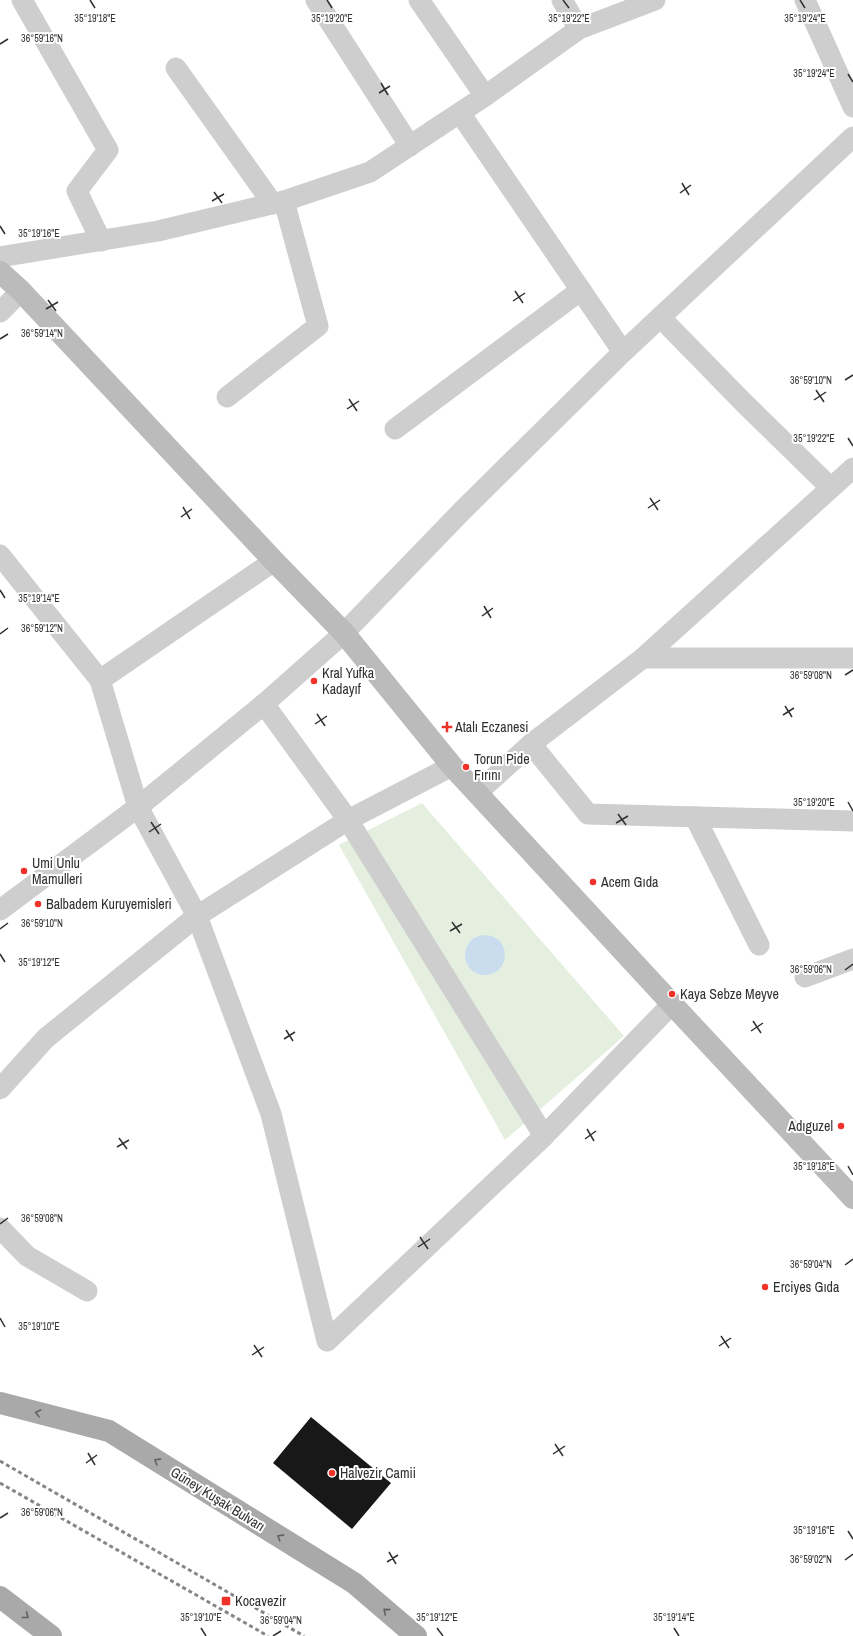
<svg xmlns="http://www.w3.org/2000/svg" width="853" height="1636" viewBox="0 0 853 1636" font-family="'Archivo Narrow',sans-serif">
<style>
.green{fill:#e5efdf}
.water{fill:#caddef}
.building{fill:#181818}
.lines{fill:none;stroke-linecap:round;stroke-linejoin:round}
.street{stroke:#cecece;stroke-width:21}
.secondary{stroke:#bbb;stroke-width:22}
.primary{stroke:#a9a9a9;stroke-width:22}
.rail{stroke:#868686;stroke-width:3;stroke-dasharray:4 3;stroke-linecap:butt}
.oneway{stroke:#616161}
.ticks{fill:none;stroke:#313131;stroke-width:1.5}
.poi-dot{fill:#f23129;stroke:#fff;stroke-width:1.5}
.labels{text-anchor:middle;stroke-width:4;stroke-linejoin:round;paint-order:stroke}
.poi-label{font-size:14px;fill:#313131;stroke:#fff;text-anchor:start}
.street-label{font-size:14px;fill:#313131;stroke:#fff}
.ticks-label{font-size:10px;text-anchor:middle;fill:#313131;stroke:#fff;stroke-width:4;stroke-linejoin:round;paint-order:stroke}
</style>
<rect width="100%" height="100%" fill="#fff"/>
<!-- green -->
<polygon class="green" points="422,803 624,1036 505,1140 339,845"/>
<!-- water -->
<circle class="water" cx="485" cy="955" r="20"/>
<!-- building -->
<polygon class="building" points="311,1417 391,1483 352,1529 273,1463"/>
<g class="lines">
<!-- street -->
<g class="street">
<polyline points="22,0 108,150 77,191 101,241"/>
<polyline points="316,0 410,146"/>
<polyline points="419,0 485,96"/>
<polyline points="562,0 579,29"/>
<polyline points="805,0 853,107"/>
<polyline points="176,68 273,204"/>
<polyline points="460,113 623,352"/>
<polyline points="0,257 158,231 284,201 370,172 485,96 579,29 655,0"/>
<polyline points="0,312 21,291"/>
<polyline points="660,317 744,403 831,488"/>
<polyline points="227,397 318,326 284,201"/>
<polyline points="395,429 581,290"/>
<polyline points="0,555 100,680 138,807 197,916 271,1114 327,1341 544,1136 672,1004"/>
<polyline points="643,658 853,658"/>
<polyline points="100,680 274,561"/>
<polyline points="264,704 348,820 544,1136"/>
<polyline points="531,744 588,814 853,821"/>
<polyline points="477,793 531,744 643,658 853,468"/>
<polyline points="695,817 759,945"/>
<polyline points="0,910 138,807 264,704 344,633 462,511 623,352 853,137"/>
<polyline points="805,977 853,959"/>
<polyline points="0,1089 46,1038 197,916 348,820 452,766"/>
<polyline points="0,1228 27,1256 87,1291"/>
</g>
<!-- secondary -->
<polyline class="secondary" points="0,272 21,291 274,561 344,633 452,766 672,1004 853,1198"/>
<!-- primary -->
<g class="primary">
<polyline points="0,1403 109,1431 354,1583 416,1636"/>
<polyline points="0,1597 51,1636"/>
</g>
<!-- rail -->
<g class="rail">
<polyline points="0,1461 304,1636"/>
<polyline points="0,1483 268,1636"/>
</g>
</g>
<!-- one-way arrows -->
<defs><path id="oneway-chevron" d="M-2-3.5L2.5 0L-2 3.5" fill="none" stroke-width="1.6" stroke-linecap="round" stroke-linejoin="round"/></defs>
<g class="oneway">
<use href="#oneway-chevron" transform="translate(38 1413) rotate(-166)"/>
<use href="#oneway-chevron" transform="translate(157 1461) rotate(-148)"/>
<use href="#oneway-chevron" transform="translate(280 1537) rotate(-148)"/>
<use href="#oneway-chevron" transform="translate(386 1611) rotate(-140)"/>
<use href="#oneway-chevron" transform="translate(26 1616) rotate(38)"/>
</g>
<!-- ticks -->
<path class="ticks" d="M 90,0 L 95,8M 327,0 L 332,8M 563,0 L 569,8M 800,0 L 805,8M 0,44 L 8,39M 848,74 L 853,82M 381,83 L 388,95M 379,93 L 390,86M 682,183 L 689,195M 214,192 L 222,203M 680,193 L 691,185M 212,201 L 224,194M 0,226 L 5,234M 515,291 L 523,303M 48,300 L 56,311M 513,301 L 525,293M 46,309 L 58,302M 0,339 L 8,334M 845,380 L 853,375M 816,390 L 824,402M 349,399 L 357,411M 814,400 L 826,392M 347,409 L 359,401M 848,438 L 853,446M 650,498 L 658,510M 183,507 L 190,519M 648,508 L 660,500M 181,517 L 192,509M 0,590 L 5,598M 484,606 L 491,618M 482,616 L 493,608M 0,634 L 8,628M 845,675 L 853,670M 785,706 L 792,717M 317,714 L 325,726M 783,715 L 794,708M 315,724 L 327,716M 848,802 L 853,811M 618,814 L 626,825M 151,822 L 159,834M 616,823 L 628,816M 149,832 L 161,824M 452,922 L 460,933M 0,929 L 8,923M 450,931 L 462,924M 0,954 L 5,962M 845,970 L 853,964M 753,1021 L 761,1033M 286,1030 L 293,1041M 751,1031 L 763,1023M 284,1039 L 295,1032M 587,1129 L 594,1141M 119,1138 L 127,1149M 585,1139 L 596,1131M 117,1147 L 129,1140M 848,1166 L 853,1175M 0,1224 L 8,1218M 420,1237 L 428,1249M 418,1247 L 430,1239M 845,1265 L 853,1259M 0,1318 L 5,1327M 721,1336 L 729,1348M 254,1345 L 262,1357M 719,1346 L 731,1338M 252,1355 L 264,1347M 555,1444 L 563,1456M 88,1453 L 95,1465M 553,1454 L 565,1446M 86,1463 L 97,1455M 0,1518 L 8,1513M 848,1531 L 853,1539M 389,1552 L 396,1564M 845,1560 L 853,1554M 387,1562 L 398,1555M 201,1628 L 206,1636M 437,1628 L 443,1636M 674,1628 L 679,1636M 273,1636 L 281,1631"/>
<!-- markers -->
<g class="poi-dot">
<circle cx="314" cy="681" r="4"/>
<path d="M445 721h4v4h4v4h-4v4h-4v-4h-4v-4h4z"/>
<circle cx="466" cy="767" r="4"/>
<circle cx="24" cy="871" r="4"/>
<circle cx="593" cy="882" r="4"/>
<circle cx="38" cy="904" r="4"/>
<circle cx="672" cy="994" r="4"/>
<circle cx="841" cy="1126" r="4"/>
<circle cx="765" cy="1287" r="4"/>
<circle cx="332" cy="1473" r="4"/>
<rect x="221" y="1596" width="10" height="10" rx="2"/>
</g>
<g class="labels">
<!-- poi labels -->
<g class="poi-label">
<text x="322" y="678">Kral Yufka<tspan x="322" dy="16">Kadayıf</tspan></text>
<text x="455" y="732">Atalı Eczanesi</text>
<text x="474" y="764">Torun Pide<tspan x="474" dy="16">Fırını</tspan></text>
<text x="32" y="868">Umi Unlu<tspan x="32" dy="16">Mamulleri</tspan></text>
<text x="601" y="887">Acem Gıda</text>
<text x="46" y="909">Balbadem Kuruyemisleri</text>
<text x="680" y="999">Kaya Sebze Meyve</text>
<text x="833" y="1131" text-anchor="end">Adıguzel</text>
<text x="773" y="1292">Erciyes Gıda</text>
<text x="340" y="1478">Halvezir Camii</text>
<text x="235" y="1606">Kocavezir</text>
</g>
<!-- street labels -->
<g class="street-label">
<text transform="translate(218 1499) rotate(32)" y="5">Güney Kuşak Bulvarı</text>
</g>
</g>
<g class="ticks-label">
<text x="95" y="22">35°19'18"E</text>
<text x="332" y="22">35°19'20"E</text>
<text x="569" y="22">35°19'22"E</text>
<text x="805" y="22">35°19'24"E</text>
<text x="42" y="42">36°59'16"N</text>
<text x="814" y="77">35°19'24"E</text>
<text x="39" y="237">35°19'16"E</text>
<text x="42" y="337">36°59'14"N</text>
<text x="811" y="384">36°59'10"N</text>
<text x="814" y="442">35°19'22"E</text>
<text x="39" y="602">35°19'14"E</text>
<text x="42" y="632">36°59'12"N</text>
<text x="811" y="679">36°59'08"N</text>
<text x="814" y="806">35°19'20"E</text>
<text x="42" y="927">36°59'10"N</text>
<text x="39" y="966">35°19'12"E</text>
<text x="811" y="973">36°59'06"N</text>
<text x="814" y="1170">35°19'18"E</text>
<text x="42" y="1222">36°59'08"N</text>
<text x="811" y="1268">36°59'04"N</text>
<text x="39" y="1330">35°19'10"E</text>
<text x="42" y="1516">36°59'06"N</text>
<text x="814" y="1534">35°19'16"E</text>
<text x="811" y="1563">36°59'02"N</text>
<text x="201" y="1621">35°19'10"E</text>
<text x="437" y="1621">35°19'12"E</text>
<text x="674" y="1621">35°19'14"E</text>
<text x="281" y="1624">36°59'04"N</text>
</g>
</svg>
